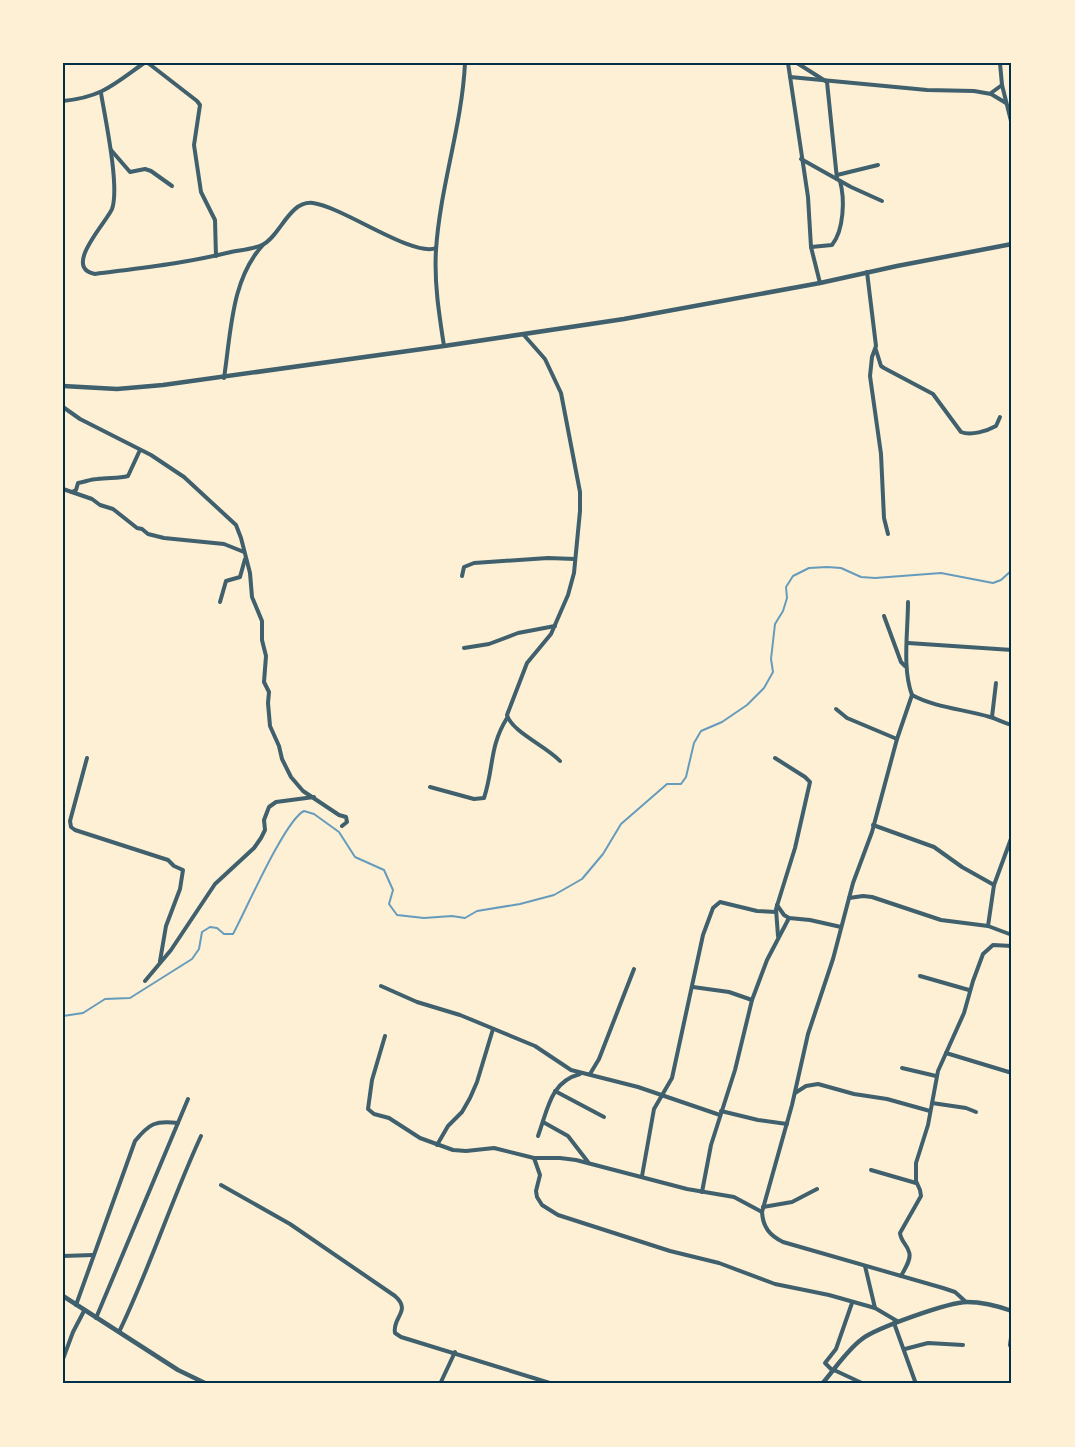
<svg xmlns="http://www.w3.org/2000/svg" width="1075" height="1447" viewBox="0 0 1075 1447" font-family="'Alegreya Sans',sans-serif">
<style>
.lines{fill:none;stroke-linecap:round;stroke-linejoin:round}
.stream{stroke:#669bbc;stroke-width:2}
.minor{stroke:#3f606c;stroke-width:4}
.tertiary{stroke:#3f606c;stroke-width:4.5}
.neatline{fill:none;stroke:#003049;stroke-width:2}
</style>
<rect width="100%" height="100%" fill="#fdf0d5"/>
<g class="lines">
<!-- stream -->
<path class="stream" d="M 63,1016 L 83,1013 L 105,999 L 130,998 L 192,959 L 199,949 L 202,932 L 210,927 L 217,928 L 224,934 L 233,934 C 246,910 285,820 304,811 L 314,814 L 339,832 L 355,857 L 384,870 L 393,890 L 389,904 L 397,915 L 424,918 L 452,916 L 465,918 L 477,911 L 520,904 L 554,895 L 582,879 L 603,854 L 621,824 L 667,784 L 681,784 L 686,777 L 694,743 L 701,731 L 722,722 L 747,705 L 764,688 L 773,672 L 771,659 L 775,624 L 783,611 L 787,598 L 786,587 L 793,576 L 809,568 L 827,567 L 841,568 L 861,577 L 875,578 L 941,573 L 993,583 L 1001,580 L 1012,570"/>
<!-- minor -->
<g class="minor">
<polyline points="148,63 197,101 200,105 194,145 201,192 215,220 216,256"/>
<polyline points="788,63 808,197 811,247 820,283"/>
<polyline points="797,63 827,82 837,179"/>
<polyline points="1000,63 1002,85 1012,125"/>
<polyline points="790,77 927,90 974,91 991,94 1006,103"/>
<path d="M 101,93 C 105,118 120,187 112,209 C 106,223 62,268 95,274 C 140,268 187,263 231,252 C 241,250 253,249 262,245 C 280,237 289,200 313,203 C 343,207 414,258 436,248"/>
<polyline points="991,93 1002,85"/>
<path d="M 63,101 C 102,97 113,85 144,63"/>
<polyline points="111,150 130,172 145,169 151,171 172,186"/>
<polyline points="801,159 851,187 882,201"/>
<polyline points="837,175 878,165"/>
<path d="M 811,247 L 832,245 C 844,230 845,199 840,181"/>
<polyline points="867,272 876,346 872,357 870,376 881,454 884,518 888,534"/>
<path d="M 523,334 L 545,359 L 561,393 L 580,492 L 580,511 L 574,573 L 568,595 L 551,634 L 527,663 L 507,715 C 512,732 546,746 560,761"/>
<path d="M 444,346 C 439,314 434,282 436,250 C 440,187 462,126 465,63"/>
<path d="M 876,350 L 881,366 L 884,368 L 933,394 L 961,432 C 971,436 987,431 996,426 L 1000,417"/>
<path d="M 224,378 C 231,333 231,279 263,245"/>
<polyline points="63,407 80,419 151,455 184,477 236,525 241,538 250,573 252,597 262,621 262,640 266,656 264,682 269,692 268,703 270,726 279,746 282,759 291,777 303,791 339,815 346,817 347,822 342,826"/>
<polyline points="63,489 92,499 100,505 113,509 137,528 142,529 148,534 164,538 224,544 244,552"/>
<path d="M 72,492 L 76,490 L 78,483 C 85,482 91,479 97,479 C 108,477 118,479 128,476 L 140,450"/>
<polyline points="462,576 464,567 474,563 548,558 575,559"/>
<polyline points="220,602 226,581 240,577 245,559"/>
<path d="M 908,602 C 908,632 902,668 912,695"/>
<polyline points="884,616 901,662 905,666"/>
<polyline points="908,643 1012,650"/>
<polyline points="464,648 489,644 518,633 555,626"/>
<polyline points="836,709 847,718 897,739"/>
<polyline points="992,717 996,683"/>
<polyline points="87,758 70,821 71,827 75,830 168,860 174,866 183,870 180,889 166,926 160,961"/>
<polyline points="775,758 805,777 810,782 795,848 776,909 778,936"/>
<path d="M 430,787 L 474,799 L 484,798 C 494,768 489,747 507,718"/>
<polyline points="873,825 934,847 962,867 994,885"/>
<polyline points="849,898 863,896 872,897 941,920 988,926 1012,935"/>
<polyline points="777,905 784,915 789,918 810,920 841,927"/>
<polyline points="988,926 994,885 1012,836"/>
<polyline points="920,976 969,990"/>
<polyline points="145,981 171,950 215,884 254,848 261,838 265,830 264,820 269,807 276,802 314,797"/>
<polyline points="381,986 417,1002 460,1015 535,1046 571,1070 638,1087 720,1115"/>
<polyline points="693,987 729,992 752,1000"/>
<polyline points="385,1036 372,1080 368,1109 374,1114 389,1118 420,1138 453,1150 466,1151 494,1148 534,1158 560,1158 576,1160 687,1189 734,1197 762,1212"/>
<polyline points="946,1053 1012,1073"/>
<polyline points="902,1068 936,1076"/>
<polyline points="590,1074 599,1059 634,969"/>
<polyline points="555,1091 604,1117"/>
<polyline points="795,1093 806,1086 818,1084 854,1094 887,1099 930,1111"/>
<polyline points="932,1103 966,1108 976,1112"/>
<polyline points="721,1111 758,1120 787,1124"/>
<polyline points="543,1122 568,1136 588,1162"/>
<path d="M 538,1136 C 548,1109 550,1082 580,1074"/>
<polyline points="437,1145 448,1126 462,1112 470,1098 477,1082 493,1029"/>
<polyline points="534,1158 540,1175 536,1191 537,1197 542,1205 558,1215 670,1251 719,1263 775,1284 829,1295 875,1308 897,1321"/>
<polyline points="871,1170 916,1183"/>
<polyline points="642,1176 654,1109 672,1078 703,935 713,908 720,902 757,911 776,912"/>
<path d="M 221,1185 L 290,1224 L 395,1296 C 412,1311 392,1317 395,1333 L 401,1337 L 553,1384"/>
<polyline points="702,1192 711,1145 735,1070 752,1000 767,960 789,918"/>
<polyline points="763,1207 792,1202 817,1189"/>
<polyline points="63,1256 93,1255"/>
<polyline points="865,1266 875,1308"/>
<path d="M 901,1276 C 904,1270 912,1259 909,1252 C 907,1244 901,1242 900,1233 L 921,1196 L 920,1190 L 916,1181 L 916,1163 L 928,1125 L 938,1071 L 964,1013 L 973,981 L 983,954 L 993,945 L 1012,946"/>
<path d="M 966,1302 L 955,1292 L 943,1288 L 783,1242 C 769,1235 763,1227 762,1212 L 792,1105 L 808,1034 L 833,959 L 853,883 L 872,832 L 897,739 L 912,695 C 936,708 964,709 990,717 C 997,719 1004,723 1012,725"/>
<path d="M 76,1305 L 135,1141 C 149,1124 155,1120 178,1123"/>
<polyline points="96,1318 188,1099"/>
<polyline points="894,1323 916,1384"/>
<polyline points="1012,1330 1010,1345 1012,1349"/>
<path d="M 119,1332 C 150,1268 171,1201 201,1136"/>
<polyline points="905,1349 928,1343 963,1345"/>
<polyline points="63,1359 73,1332 84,1311"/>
<polyline points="834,1370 864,1384"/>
<polyline points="833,1371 825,1363 836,1349 852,1303"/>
<polyline points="440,1384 455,1352"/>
<polyline points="601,1384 613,1384"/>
</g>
<!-- tertiary -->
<g class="tertiary">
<polyline points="63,386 117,389 163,385 444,346 624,319 820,283 897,266 1012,244"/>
<polyline points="63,1296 178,1370 207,1384"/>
<path d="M 822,1384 C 835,1369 846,1351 862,1339 C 876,1328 949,1302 967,1302 C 982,1302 998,1306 1012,1311"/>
</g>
</g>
<!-- border -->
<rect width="1075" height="1447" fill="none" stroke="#fdf0d5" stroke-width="129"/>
<rect x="64" y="64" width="946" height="1318" class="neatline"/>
</svg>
